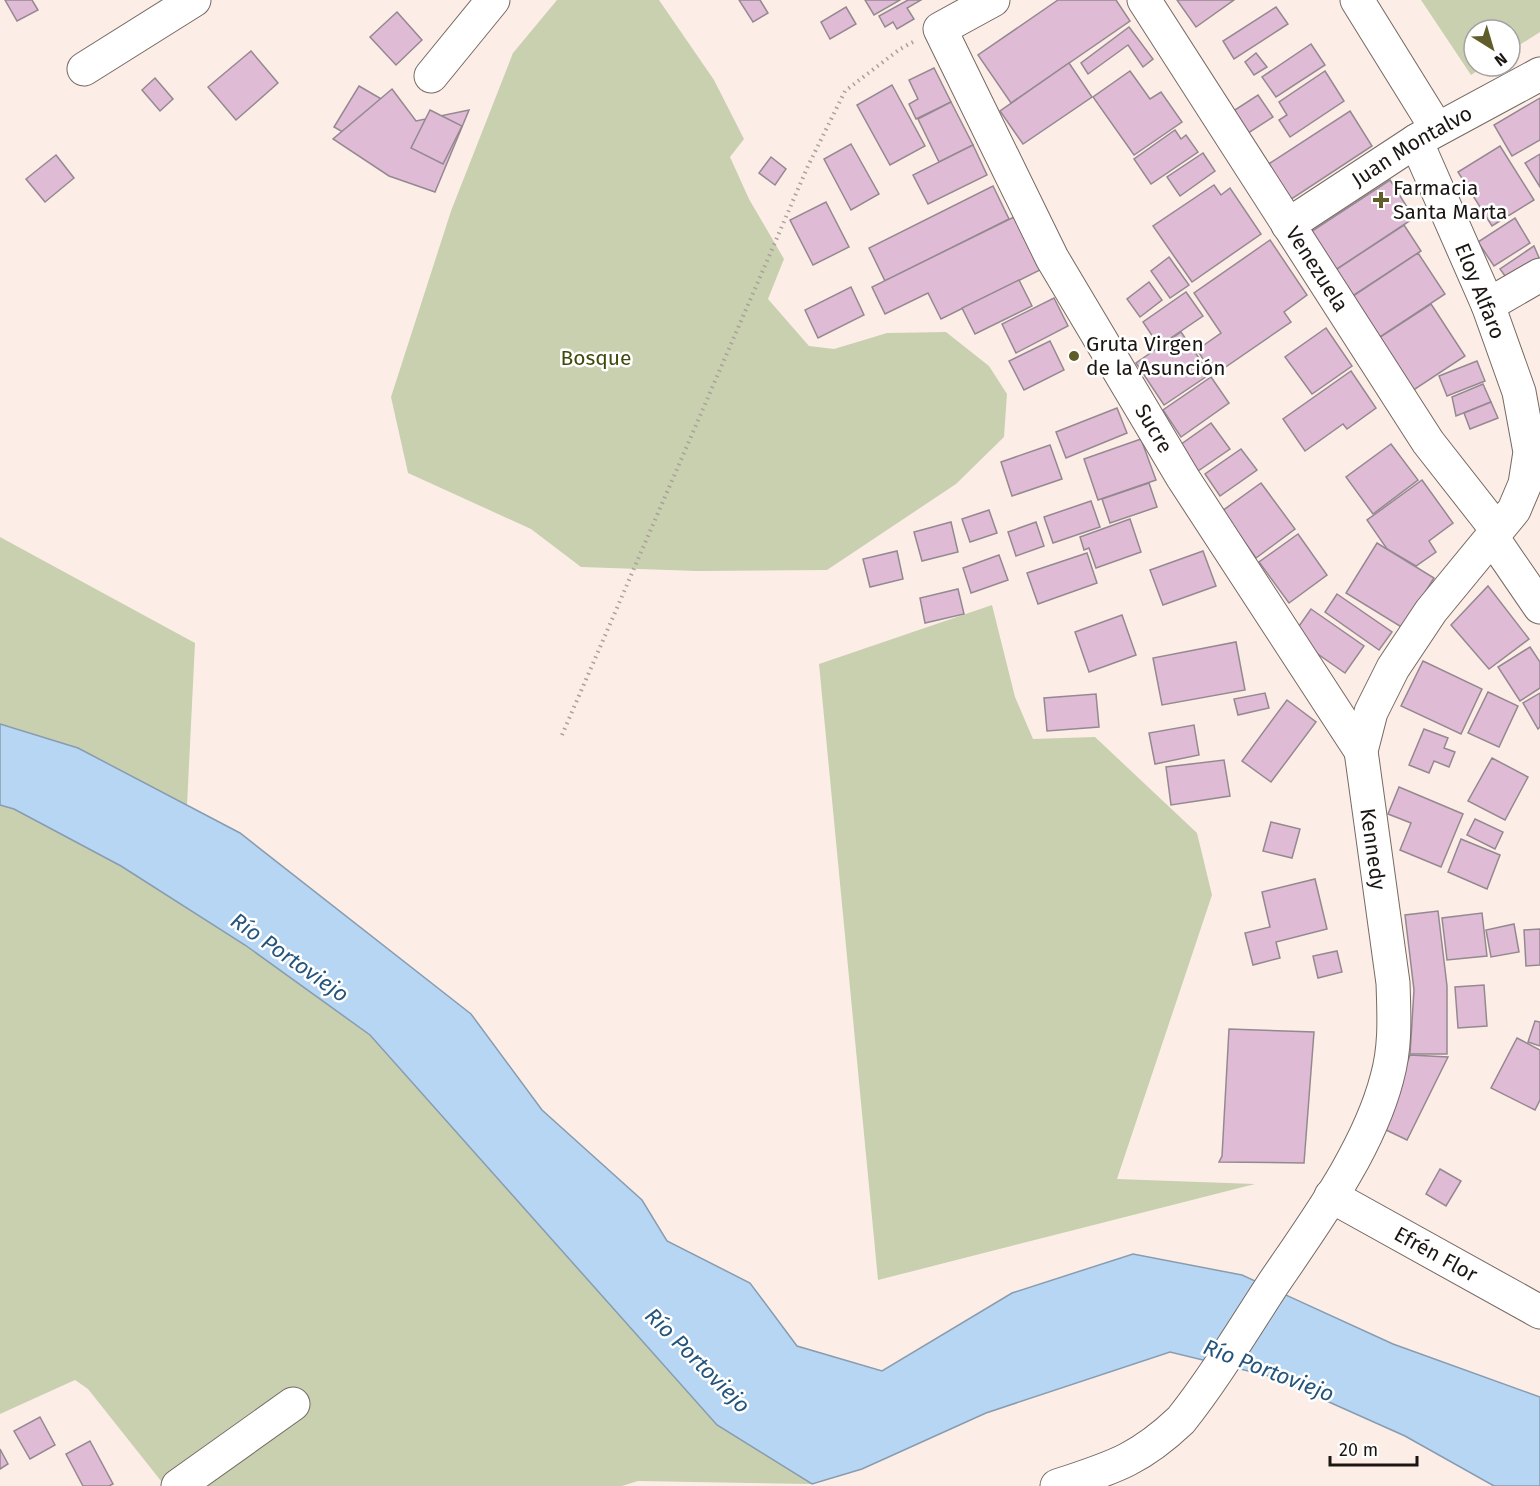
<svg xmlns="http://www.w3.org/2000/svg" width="1540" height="1486" viewBox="0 0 1540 1486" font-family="'Fira Sans',sans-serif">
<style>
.green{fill:#c8d0b0}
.water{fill:#b6d6f3;stroke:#889cb0;stroke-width:1.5}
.building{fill:#dfbbd5;stroke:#958991;stroke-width:1.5}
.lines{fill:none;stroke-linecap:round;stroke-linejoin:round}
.minor-casing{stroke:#756962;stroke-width:35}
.tertiary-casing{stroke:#756962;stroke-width:35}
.path{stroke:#aba09a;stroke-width:4;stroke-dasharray:1.5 4.5;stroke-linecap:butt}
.minor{stroke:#fff;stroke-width:33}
.tertiary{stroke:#fff;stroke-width:33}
.poi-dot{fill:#605d2a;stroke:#fff;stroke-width:2}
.labels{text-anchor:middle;stroke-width:5;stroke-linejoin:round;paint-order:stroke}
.street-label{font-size:21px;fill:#1b1613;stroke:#fff}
.poi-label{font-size:21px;fill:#1b1613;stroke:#fff;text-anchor:start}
.park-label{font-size:21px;fill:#3f4909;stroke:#fff}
.water-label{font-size:22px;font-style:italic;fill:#24547b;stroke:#fff}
</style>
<rect width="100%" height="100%" fill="#fceee6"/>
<!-- green -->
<g class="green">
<polygon points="557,0 659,0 714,80 744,139 730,157 749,199 784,259 768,299 809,346 834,349 887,333 946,332 989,366 1007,394 1004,437 956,484 827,570 697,571 581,567 531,529 408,473 391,397 451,211 513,53"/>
<polygon points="1421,0 1540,0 1540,32 1510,51 1510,30 1474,30 1474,66 1485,66 1471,75"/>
<polygon points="0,537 195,643 187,806 78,748 0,724"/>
<polygon points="992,605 1015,697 1033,739 1095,737 1197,833 1212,895 1117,1179 1255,1184 878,1280 819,664"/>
<polygon points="0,805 14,809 121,866 245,945 370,1035 717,1425 812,1484 638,1481 622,1486 165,1486 88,1389 75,1380 0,1414"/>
</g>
<!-- water -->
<polygon class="water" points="0,724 78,748 240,833 471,1014 542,1110 642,1200 667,1241 750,1283 797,1346 882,1371 1012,1293 1133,1254 1242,1275 1393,1344 1540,1397 1540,1486 1494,1486 1405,1436 1273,1377 1170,1352 986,1413 862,1469 812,1484 717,1425 370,1035 245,945 121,866 14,809 0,805"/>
<!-- building -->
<g class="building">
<polygon points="5,0 32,0 38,10 17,21"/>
<polygon points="739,0 760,0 768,13 753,22"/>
<polygon points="865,0 900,0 874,15"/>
<polygon points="908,0 921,0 907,8 914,19 897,29 893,22 885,27 879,16"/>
<polygon points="1058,0 1116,0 1130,21 1011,103 978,55"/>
<polygon points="1177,0 1234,0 1196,27"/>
<polygon points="846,7 856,24 830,39 821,22"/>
<polygon points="1276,7 1288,24 1234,59 1223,41"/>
<polygon points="397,12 422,40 396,65 370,37"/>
<polygon points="1129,27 1153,59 1143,67 1128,45 1088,74 1081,63"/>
<polygon points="1311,44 1325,65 1276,97 1262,77"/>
<polygon points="251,51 278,83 236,120 208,87"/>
<polygon points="1256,53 1267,67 1254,75 1245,62"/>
<polygon points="1069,63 1092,97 1023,144 1000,111"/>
<polygon points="934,68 951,102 916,119 909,104 918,99 909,80"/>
<polygon points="1130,71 1150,99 1161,92 1182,122 1134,155 1093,97"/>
<polygon points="1325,71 1344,101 1290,137 1279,120 1287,115 1279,102"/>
<polygon points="155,78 173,99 160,111 142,90"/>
<polygon points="892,85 925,146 890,165 857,105"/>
<polygon points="359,86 402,111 377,152 334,127"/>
<polygon points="392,89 416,121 469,110 435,192 389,176 333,139"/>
<polygon points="1258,95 1273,117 1239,139 1224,117"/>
<polygon points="1540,98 1540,140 1512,156 1494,125"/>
<polygon points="951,102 973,145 939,162 918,119"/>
<polygon points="430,110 462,126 443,164 411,148"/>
<polygon points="1350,111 1372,146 1290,200 1267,165"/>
<polygon points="1175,130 1181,139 1186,135 1198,152 1151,184 1134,159"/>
<polygon points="851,144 879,194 851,210 824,159"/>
<polygon points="973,145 987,175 928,204 913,175"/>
<polygon points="1500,146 1534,200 1492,226 1458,172"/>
<polygon points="1203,153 1215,171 1180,196 1167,177"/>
<polygon points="1540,154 1540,187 1525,163"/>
<polygon points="56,155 74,178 45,202 26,179"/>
<polygon points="771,157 786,169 775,185 759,173"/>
<polygon points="1390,180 1414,218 1331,273 1306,235"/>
<polygon points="1214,185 1221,195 1230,188 1261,234 1192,282 1153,226"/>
<polygon points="993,186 1009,219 885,281 869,248"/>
<polygon points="826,202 849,247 813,265 790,220"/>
<polygon points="1014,217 1040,270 941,319 928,293 885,314 872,287"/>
<polygon points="1515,218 1530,243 1494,266 1478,242"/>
<polygon points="1404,225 1421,251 1351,297 1334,271"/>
<polygon points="1270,240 1307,295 1284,312 1291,322 1214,375 1197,350 1221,333 1194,293"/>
<polygon points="1534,246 1540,260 1508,280 1500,269"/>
<polygon points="1418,253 1445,294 1371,343 1344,302"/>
<polygon points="1169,257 1189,285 1170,298 1151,271"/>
<polygon points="1019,280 1032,306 975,334 962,308"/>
<polygon points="1149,282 1162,300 1140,317 1127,299"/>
<polygon points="851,287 864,315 818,338 805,310"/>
<polygon points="1186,292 1203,316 1159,346 1143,322"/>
<polygon points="1054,298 1068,326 1016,353 1002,324"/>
<polygon points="1431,304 1465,356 1406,395 1371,343"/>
<polygon points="1326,328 1352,366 1312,394 1285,357"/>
<polygon points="1181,332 1210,374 1164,405 1136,363"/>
<polygon points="1050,341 1064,370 1024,390 1009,361"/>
<polygon points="1477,361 1485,381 1447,396 1439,376"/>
<polygon points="1351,371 1376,408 1347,429 1343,424 1305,451 1283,419"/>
<polygon points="1211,377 1229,403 1181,437 1163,410"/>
<polygon points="1483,384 1491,402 1456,416 1452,397"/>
<polygon points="1491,402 1498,418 1470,429 1464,413"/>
<polygon points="1117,408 1127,433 1066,458 1056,432"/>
<polygon points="1211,423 1230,449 1198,471 1180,445"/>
<polygon points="1141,439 1156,480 1098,500 1084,459"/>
<polygon points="1391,444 1418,480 1373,514 1346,477"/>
<polygon points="1050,445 1062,479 1012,496 1001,462"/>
<polygon points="1241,449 1257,470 1220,496 1205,474"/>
<polygon points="1422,480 1453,523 1429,541 1436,552 1416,566 1387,549 1367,520"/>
<polygon points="1149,483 1157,507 1110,523 1102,499"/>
<polygon points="1261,483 1295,529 1256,558 1222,511"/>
<polygon points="1091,501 1100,527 1053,543 1044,517"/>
<polygon points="989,510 997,533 970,542 962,519"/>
<polygon points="1130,519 1141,552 1096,568 1089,548 1084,550 1080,537"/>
<polygon points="951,522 958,552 922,561 914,532"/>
<polygon points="1036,522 1044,546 1016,556 1008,532"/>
<polygon points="1298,534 1327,575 1289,603 1259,562"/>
<polygon points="1377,543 1434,578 1403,628 1346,593"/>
<polygon points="897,551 903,579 870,587 863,559"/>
<polygon points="1203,551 1216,586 1163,605 1150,570"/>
<polygon points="1087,553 1097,583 1038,604 1027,573"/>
<polygon points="999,555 1008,580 971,593 963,568"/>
<polygon points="1488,586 1529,639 1489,669 1451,625"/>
<polygon points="958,589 964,614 925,623 920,598"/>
<polygon points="1337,594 1392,632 1379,650 1325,612"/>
<polygon points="1311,609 1364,646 1345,673 1292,636"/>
<polygon points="1122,615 1136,655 1089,672 1075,632"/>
<polygon points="1236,642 1245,690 1162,705 1153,658"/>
<polygon points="1530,647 1540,662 1540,688 1520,701 1498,667"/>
<polygon points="1423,661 1482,689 1461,734 1401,706"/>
<polygon points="1488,692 1518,706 1499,747 1468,733"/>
<polygon points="1265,693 1269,708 1238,715 1234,699"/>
<polygon points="1540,693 1540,727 1538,729 1523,703"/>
<polygon points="1096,694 1099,727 1047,731 1044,698"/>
<polygon points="1287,700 1316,722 1271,782 1242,761"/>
<polygon points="1194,725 1199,755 1155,764 1149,733"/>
<polygon points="1424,729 1448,738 1444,748 1455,752 1449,767 1434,761 1429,773 1409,765"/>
<polygon points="1492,758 1528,777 1505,820 1468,801"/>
<polygon points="1224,760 1230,796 1171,805 1166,767"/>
<polygon points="1399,787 1463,814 1441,867 1400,850 1411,823 1388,814"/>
<polygon points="1475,819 1503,832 1495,849 1467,835"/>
<polygon points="1271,822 1300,829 1292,858 1263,851"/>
<polygon points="1461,839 1500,855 1487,889 1448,872"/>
<polygon points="1315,879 1327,929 1276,942 1280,958 1253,965 1245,933 1270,927 1262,892"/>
<polygon points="1438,911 1447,986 1447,1054 1410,1054 1414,990 1405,915"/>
<polygon points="1482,913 1487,956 1447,960 1442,918"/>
<polygon points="1514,924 1519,952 1491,957 1486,930"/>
<polygon points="1540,929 1540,965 1526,966 1524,930"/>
<polygon points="1337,951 1342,972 1318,978 1313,956"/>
<polygon points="1484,985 1487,1026 1458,1028 1455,987"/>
<polygon points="1535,1021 1540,1022 1540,1046 1528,1042"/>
<polygon points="1229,1029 1314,1032 1304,1163 1219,1162 1222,1156"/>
<polygon points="1517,1038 1540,1050 1540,1100 1535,1110 1491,1088"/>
<polygon points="1410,1055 1448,1057 1407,1140 1382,1128"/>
<polygon points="1440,1169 1461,1181 1446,1206 1426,1194"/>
<polygon points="40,1417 55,1445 30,1459 14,1431"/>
<polygon points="90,1441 113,1484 109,1486 83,1486 66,1454"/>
<polygon points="0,1449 8,1464 0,1469"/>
</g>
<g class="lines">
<defs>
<g id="minor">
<path id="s1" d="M 993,0 L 940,29 L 1052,258 L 1183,478 L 1361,751"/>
<polyline points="84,69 194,0"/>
<polyline points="431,76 493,0"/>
<path id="s2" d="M 1288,225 L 1416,141 L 1540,74"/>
<polyline points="1488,305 1540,275"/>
<polyline points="1492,537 1540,607"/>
<path id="s3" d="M 1331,1196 L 1540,1312"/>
<polyline points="178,1486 293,1404"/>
</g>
<g id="tertiary">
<path id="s4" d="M 1144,0 L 1428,442 L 1497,530"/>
<path d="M 1057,1486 C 1111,1468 1138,1461 1181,1420 C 1215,1377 1243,1330 1273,1284 C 1315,1222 1368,1151 1387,1078 C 1396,1046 1394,1015 1393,983 L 1361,751 L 1371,712 L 1393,668 L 1431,611 L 1514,510 L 1525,484 L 1530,452 L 1519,392 L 1488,305 L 1416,141 L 1437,129 L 1357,0"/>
</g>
</defs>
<!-- minor casing -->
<use href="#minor" class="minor-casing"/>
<!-- tertiary casing -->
<use href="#tertiary" class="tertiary-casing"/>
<!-- path -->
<polyline class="path" points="562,735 808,166 845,91 900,49 913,42"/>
<!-- minor -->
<use href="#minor" class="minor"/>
<!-- tertiary -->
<use href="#tertiary" class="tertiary"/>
</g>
<!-- markers -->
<g class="poi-dot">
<path d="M1378 191h6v6h6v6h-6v6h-6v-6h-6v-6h6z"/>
<circle cx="1074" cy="356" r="6"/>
</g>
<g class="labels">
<!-- street labels -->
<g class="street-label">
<text dy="7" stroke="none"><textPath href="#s2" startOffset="147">Juan Montalvo</textPath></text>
<text dy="7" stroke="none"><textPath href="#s4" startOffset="320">Venezuela</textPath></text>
<text transform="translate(1480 291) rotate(68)" y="7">Eloy Alfaro</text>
<text dy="7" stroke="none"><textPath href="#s1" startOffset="514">Sucre</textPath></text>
<text transform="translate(1373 849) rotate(82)" y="7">Kennedy</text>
<text dy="7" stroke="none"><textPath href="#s3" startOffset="120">Efrén Flor</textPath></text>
</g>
<!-- poi labels -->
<g class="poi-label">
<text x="1393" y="195">Farmacia<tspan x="1393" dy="24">Santa Marta</tspan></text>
<text x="1086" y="351">Gruta Virgen<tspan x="1086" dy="24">de la Asunción</tspan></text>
</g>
<!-- park labels -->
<g class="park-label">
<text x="596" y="365">Bosque</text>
</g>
<!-- water labels -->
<g class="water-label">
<text transform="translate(290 957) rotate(35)" y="8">Río Portoviejo</text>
<text transform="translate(698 1360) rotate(45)" y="8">Río Portoviejo</text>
<text transform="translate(1269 1370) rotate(21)" y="8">Río Portoviejo</text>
</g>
</g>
<!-- north arrow -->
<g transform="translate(1492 48) rotate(143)"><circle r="28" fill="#ffffff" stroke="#a4a2a1" stroke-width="1.5"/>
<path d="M0-4.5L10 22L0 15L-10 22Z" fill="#605d2a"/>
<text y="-9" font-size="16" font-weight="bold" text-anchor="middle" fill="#1b1613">N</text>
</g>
<!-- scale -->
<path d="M1330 1456v9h87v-9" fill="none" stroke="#1b1613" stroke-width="3"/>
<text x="1339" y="1456" font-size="18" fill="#1b1613" stroke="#ffffff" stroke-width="4.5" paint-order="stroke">20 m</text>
</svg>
